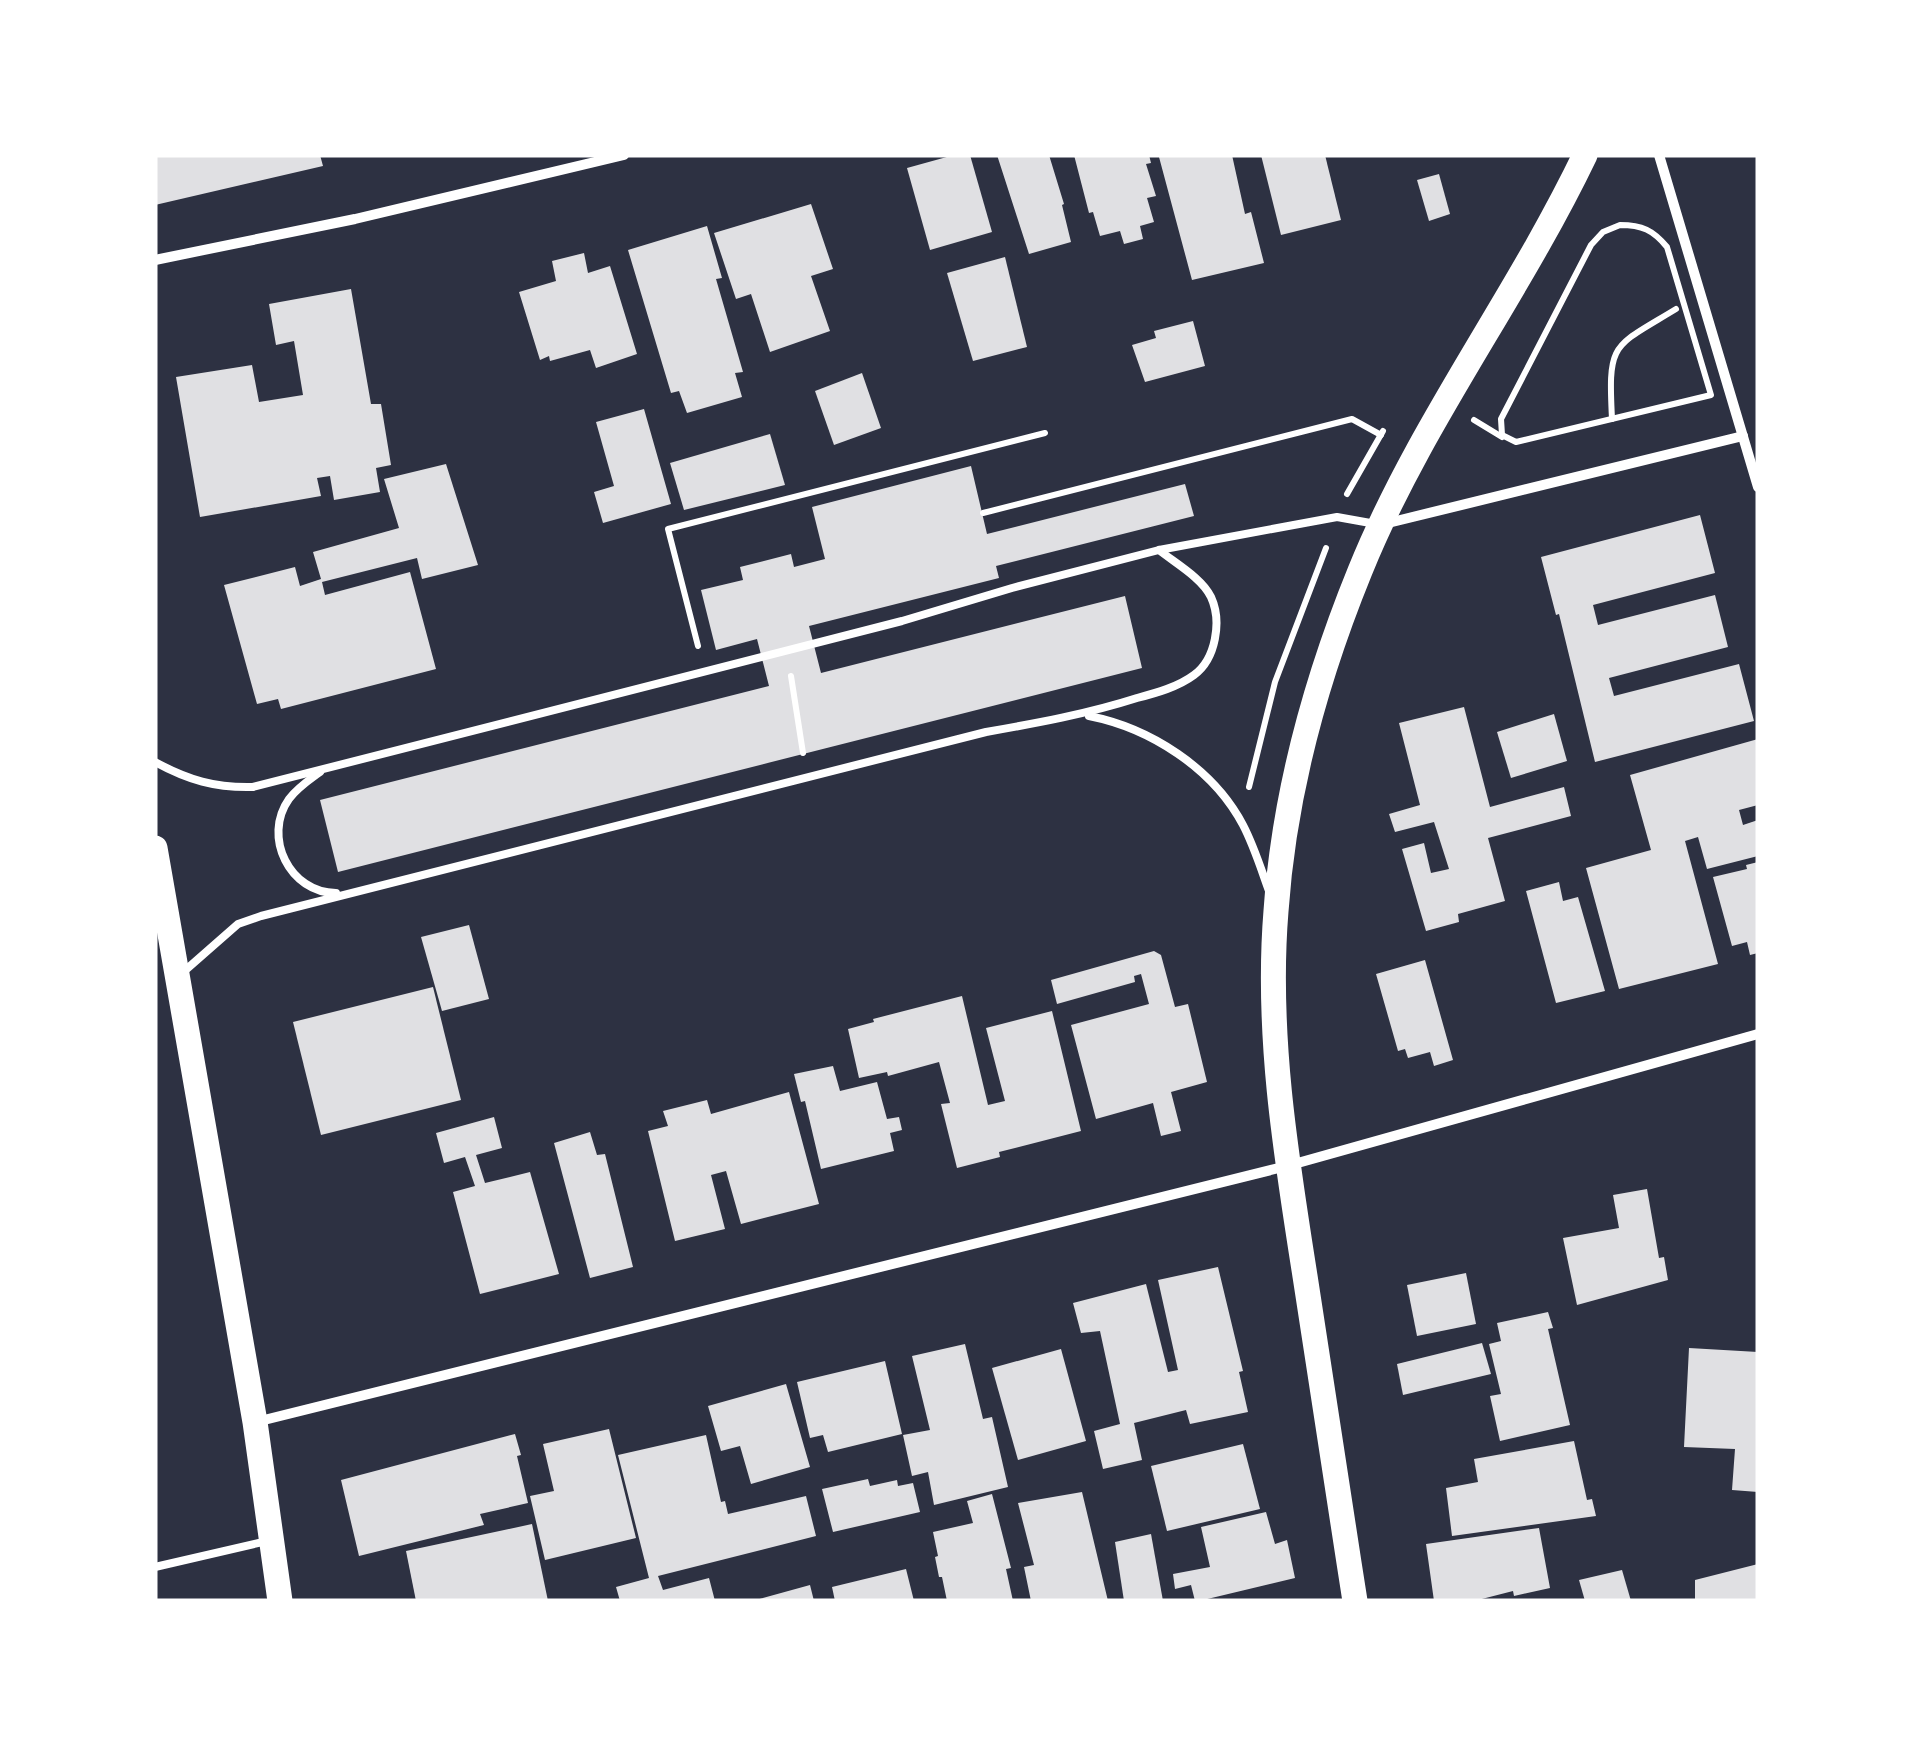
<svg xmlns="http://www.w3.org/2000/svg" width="1913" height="1756" viewBox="0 0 1913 1756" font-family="Barlow,sans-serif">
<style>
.building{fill:#e0e0e3}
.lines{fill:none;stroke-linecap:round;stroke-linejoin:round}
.path{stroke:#fff;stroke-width:6}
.service{stroke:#fff;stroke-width:8}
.minor{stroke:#fff;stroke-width:10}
.primary{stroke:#fff;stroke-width:25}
</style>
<rect width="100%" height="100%" fill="#2d3142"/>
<!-- building -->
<g class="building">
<polygon points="155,155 320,155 323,166 155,205"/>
<polygon points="954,155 970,155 992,232 930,250 907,168"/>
<polygon points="997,155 1049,155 1064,204 1062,205 1071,242 1029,254"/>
<polygon points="1074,155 1149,155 1151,163 1146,164 1156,196 1147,198 1154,222 1140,226 1143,239 1124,244 1120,231 1100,236 1093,212 1089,213"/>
<polygon points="1169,155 1232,155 1245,214 1251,212 1264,263 1192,280 1159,157"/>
<polygon points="1261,155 1325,155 1341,220 1281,235"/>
<polygon points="1439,174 1450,214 1429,221 1417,180"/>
<polygon points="811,204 833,269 811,276 830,331 770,352 751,294 736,299 714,233"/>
<polygon points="707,226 722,278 716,279 743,372 735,373 742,397 687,413 679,391 671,393 628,250"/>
<polygon points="584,253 588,273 610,266 637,354 596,368 590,350 550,361 549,356 540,360 519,292 556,281 552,261"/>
<polygon points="1005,257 1027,347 973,361 947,273"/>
<polygon points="351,289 371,404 381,404 391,465 376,468 380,492 334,500 330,476 317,478 321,496 200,517 176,377 252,365 259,402 303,395 294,341 276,345 269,304"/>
<polygon points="1193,321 1205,366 1145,382 1132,345 1156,338 1154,331"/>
<polygon points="862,373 881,428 834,445 815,391"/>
<polygon points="644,409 671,504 603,523 594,492 614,486 596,422"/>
<polygon points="770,434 785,485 684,510 670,463"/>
<polygon points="446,464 478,565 422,579 417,558 322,582 325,595 410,572 436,669 281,709 278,699 257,704 224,585 295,567 300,586 321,579 313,552 399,528 384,479"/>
<polygon points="971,466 987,534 1185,484 1194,516 996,566 999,578 809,626 821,673 1125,596 1142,668 338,872 320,800 769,686 757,639 716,650 701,590 743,580 740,567 791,554 794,567 825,559 812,507"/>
<polygon points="1700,515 1715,573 1593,605 1598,625 1715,595 1728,647 1609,678 1614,696 1739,664 1754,721 1595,762 1559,614 1556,615 1541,557"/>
<polygon points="1464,707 1490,807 1564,787 1571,816 1488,838 1505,901 1458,914 1459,922 1426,931 1402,849 1424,843 1431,873 1449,869 1434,822 1395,832 1389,814 1420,805 1399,723"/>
<polygon points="1554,714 1567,761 1511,778 1497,732"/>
<polygon points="1758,739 1758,805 1739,810 1743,825 1758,820 1758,856 1707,869 1698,837 1685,841 1718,964 1619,989 1586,868 1651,850 1630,775"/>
<polygon points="1758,862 1758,953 1750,955 1747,942 1732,946 1713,877 1747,869 1746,865"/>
<polygon points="1559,882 1563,901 1578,897 1605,991 1556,1003 1526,891"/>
<polygon points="469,925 489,999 442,1011 421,937"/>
<polygon points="1154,951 1161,955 1175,1007 1188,1004 1207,1082 1171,1092 1181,1131 1161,1136 1153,1103 1096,1119 1071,1025 1149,1004 1141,974 1134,976 1135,982 1057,1004 1051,980"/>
<polygon points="1425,960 1453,1060 1434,1066 1430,1052 1408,1058 1405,1049 1398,1051 1376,974"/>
<polygon points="433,987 461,1100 321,1135 293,1022"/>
<polygon points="962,996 988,1105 1005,1101 986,1028 1052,1011 1081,1131 999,1152 1000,1157 957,1168 941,1104 950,1103 939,1062 888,1076 887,1072 859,1078 848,1029 874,1022 873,1019"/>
<polygon points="833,1066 840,1091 877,1082 887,1119 899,1117 902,1130 890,1133 894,1151 821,1169 805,1101 801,1102 794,1074"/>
<polygon points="789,1092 819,1204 741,1224 726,1171 711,1175 725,1229 675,1241 648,1131 668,1126 663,1111 707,1100 711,1114"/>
<polygon points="494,1117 502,1148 476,1155 485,1183 530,1172 559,1274 480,1294 453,1192 475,1186 465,1157 444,1163 436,1133"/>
<polygon points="590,1132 597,1155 605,1154 633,1267 590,1278 554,1143"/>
<polygon points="1647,1189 1659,1258 1664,1257 1668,1280 1577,1305 1563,1238 1619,1228 1613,1195"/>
<polygon points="1218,1267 1243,1371 1239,1372 1248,1412 1190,1424 1186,1410 1134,1423 1142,1460 1103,1469 1094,1431 1120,1424 1100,1331 1081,1333 1073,1303 1146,1284 1168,1372 1178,1370 1158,1280"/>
<polygon points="1466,1273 1476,1324 1417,1336 1407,1285"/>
<polygon points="1548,1312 1553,1328 1548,1329 1570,1425 1500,1441 1490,1396 1501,1394 1489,1344 1501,1341 1497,1323"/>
<polygon points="1482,1343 1491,1374 1403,1395 1397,1364"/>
<polygon points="965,1344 983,1419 992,1417 1008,1487 934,1505 928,1472 912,1476 903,1435 930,1430 912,1356"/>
<polygon points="1689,1348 1758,1352 1758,1492 1732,1490 1735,1449 1684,1447"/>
<polygon points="1061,1349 1086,1441 1018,1460 992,1368"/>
<polygon points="885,1361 902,1434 828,1452 823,1435 810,1438 797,1382"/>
<polygon points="786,1384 810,1467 751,1484 740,1446 721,1451 708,1406"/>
<polygon points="609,1429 636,1538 545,1560 530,1496 554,1491 543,1444"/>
<polygon points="515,1434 521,1455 517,1456 528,1503 480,1514 484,1525 359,1556 341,1480"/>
<polygon points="706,1435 721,1502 725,1501 728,1514 806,1496 816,1536 658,1576 663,1590 709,1578 715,1601 620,1601 616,1587 649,1578 618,1455"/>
<polygon points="1574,1441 1587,1500 1592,1499 1596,1516 1452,1536 1446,1488 1478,1482 1474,1459"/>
<polygon points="1243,1444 1260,1509 1167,1531 1151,1466"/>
<polygon points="868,1479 870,1486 897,1480 898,1486 913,1483 920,1512 833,1532 822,1489"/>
<polygon points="1082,1492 1108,1601 1031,1601 1024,1567 1034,1565 1018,1503"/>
<polygon points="992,1494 1011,1568 1006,1569 1013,1601 947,1601 942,1577 939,1577 935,1557 938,1556 933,1532 973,1523 967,1501"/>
<polygon points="1266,1512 1275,1544 1287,1540 1295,1578 1199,1601 1195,1601 1191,1585 1175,1589 1173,1574 1210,1567 1201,1527"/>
<polygon points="532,1524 548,1601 416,1601 406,1551"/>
<polygon points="1539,1528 1550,1588 1514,1596 1513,1591 1474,1601 1434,1601 1426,1544"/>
<polygon points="1151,1534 1163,1601 1124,1601 1115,1542"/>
<polygon points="1758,1564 1758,1601 1695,1601 1695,1580"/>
<polygon points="906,1569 914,1601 835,1601 832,1587"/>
<polygon points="1622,1570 1631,1601 1585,1601 1579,1580"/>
<polygon points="810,1585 814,1601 756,1601 756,1600"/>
</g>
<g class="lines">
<!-- path -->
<g class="path">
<path d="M 1620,225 C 1642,225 1653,230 1667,247 L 1711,395 L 1516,442 L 1502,435 L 1501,419 L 1591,245 L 1603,232 Z"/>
<path d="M 1612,419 C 1608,341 1612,348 1676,309"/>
<polyline points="1474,420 1502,437"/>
<polyline points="1347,494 1383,431"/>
<polyline points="983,513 1352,419 1381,435"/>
<polyline points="698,646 668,529 1045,433"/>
<polyline points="791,676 803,753"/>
<polyline points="1249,787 1275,682 1326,548"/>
</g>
<!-- service -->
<g class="service">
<path d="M 1089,716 C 1150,728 1213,768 1243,825 C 1254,846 1261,869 1269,891"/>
<path d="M 155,762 C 188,780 215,788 253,787 L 902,621 L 1012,588 L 1159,550 L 1337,517 L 1376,524"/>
<path d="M 320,772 C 309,780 297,788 289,799 C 262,837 290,893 336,893"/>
<path d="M 181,974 L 238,924 L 261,916 L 986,732 C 1037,723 1087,714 1137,698 C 1156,693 1178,687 1194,675 C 1216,659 1222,621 1211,597 C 1202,578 1175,563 1159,550"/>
<polyline points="155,1567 267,1541"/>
</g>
<!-- minor -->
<g class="minor">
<polyline points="1659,155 1758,487"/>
<polyline points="155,260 355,219 624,155"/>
<polyline points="1384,524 1743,436"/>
<polyline points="256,1422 1287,1166 1758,1034"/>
</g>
<!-- primary -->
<g class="primary">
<polyline points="155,848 255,1422 280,1601"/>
<path d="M 1355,1601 C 1338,1493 1322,1385 1305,1276 C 1286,1156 1266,1033 1276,911 C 1284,795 1316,679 1360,571 C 1419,425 1517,297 1585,155"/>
</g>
</g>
<!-- border -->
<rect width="1913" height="1756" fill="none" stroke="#ffffff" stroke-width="315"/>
</svg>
